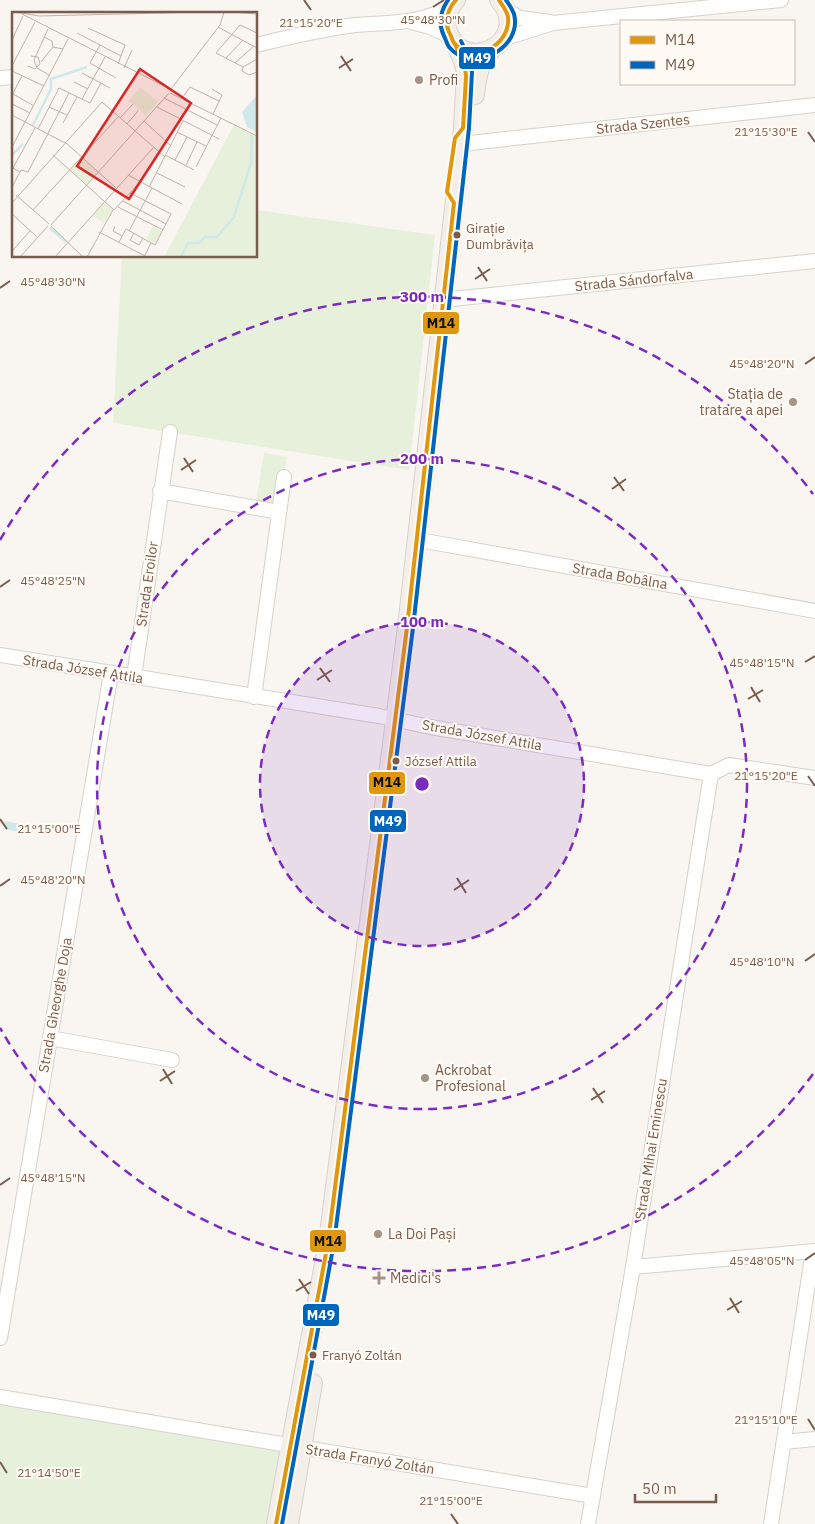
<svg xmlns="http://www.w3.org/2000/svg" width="815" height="1524" viewBox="0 0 815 1524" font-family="'IBM Plex Sans',sans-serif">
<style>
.green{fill:#e7f0db}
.water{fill:#d0e8ea}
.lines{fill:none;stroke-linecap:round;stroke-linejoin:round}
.minor-casing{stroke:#d7d1cb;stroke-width:16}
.major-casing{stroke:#dad1cc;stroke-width:20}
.minor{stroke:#fefefd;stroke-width:14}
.major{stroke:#f3eee8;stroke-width:18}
.bus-1-casing{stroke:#fffaf3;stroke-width:8}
.bus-2-casing{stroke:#fffaf3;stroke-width:8}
.bus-1{stroke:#de970f;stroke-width:4}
.bus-2{stroke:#0065bd;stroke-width:4}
.ticks{fill:none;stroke:#7a5c4d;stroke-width:2}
.ring{fill:none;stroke:#7b2cbf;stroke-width:2.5;stroke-dasharray:9 6}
.poi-dot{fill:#a69286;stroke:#fffaf3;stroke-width:2}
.bus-dot{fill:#7a5c4d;stroke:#fffaf3;stroke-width:2}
.labels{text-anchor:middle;stroke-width:4;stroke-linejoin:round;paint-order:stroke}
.bus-label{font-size:13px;fill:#7a5c4d;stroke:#fffaf3;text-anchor:start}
.poi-label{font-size:14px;fill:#7a5c4d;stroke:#fffaf3;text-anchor:start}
.street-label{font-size:14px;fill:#7a5c4d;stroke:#fffaf3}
.inset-river{fill:none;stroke:#d0e8ea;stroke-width:2.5}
.inset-road{fill:none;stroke:#c2b3aa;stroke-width:1}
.view{fill:#d62828;fill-opacity:0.15;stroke:#d62828;stroke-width:2.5}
.inset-edge{fill:none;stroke:#7a5c4d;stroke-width:2.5}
.ticks-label{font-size:12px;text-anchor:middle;fill:#7a5c4d;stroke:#fffaf3;stroke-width:4;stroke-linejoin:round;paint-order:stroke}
.centre{fill:#7b2cbf;stroke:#fffaf3;stroke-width:2.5}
.ring-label{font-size:15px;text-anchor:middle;font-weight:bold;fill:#7b2cbf;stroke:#fffaf3;stroke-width:4;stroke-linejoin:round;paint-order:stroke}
.line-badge{stroke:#fffaf3;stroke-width:2}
.badge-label{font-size:14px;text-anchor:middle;font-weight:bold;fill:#fff}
.pale-badge-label{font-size:14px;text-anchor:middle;font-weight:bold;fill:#111}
</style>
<rect width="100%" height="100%" fill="#f9f5f0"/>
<!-- green -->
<g class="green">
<polygon points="256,210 435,235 409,470 113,423 122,256 256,256"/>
<polygon points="264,453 287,457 278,505 256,502"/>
<polygon points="0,1397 274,1449 281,1453 272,1524 0,1524"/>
</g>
<!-- water -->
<polygon class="water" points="5,821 20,824 19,832 4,829"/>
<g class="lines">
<defs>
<g id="minor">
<polyline points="506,10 520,18 550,22"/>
<polyline points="411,22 430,27 450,36"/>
<polyline points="503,39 553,23 781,0"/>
<path d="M 256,45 C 289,37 322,29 355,25 C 388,22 425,25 452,4"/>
<polyline points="0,78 14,77"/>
<polyline points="470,143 815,105"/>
<polyline points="452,299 815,261"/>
<polyline points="160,491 279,512"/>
<polyline points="425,541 815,611"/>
<polyline points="0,655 379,716 430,727 711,774 729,765 815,778"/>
<polyline points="134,677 170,432"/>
<polyline points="254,697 284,477"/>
<polyline points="50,1038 172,1060"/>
<polyline points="633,1267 815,1251"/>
<polyline points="0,1338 111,673"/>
<polyline points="0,1397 593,1496"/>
<polyline points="784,1442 815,1439"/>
<polyline points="588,1524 633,1267 711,774"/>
<polyline points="771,1524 813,1251"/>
</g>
<g id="major">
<path d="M 456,0 C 449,7 445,18 447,28 C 460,79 535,41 499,0"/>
<path d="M 475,95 C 477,77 479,64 491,50"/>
<polyline points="276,1524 328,1242 407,627 463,128 466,72 462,58 455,44"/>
<polyline points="289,1524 313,1383"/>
</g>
</defs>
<!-- minor casing -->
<use href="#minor" class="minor-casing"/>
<!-- major casing -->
<use href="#major" class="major-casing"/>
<!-- minor -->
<use href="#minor" class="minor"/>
<!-- major -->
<use href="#major" class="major"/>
<defs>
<g id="bus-1">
<path d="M 456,0 C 448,9 444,21 449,32 C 451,35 452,40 454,43 C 472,65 511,46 508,17 C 507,11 502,5 499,0"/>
<polyline points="276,1524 328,1242 407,627 454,203 447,192 455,138 463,128 466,77 465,67 455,44"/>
</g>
<g id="bus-2">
<path d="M 448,0 C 440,12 438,24 444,36 C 446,40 447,44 449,47 C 472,75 523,48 514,14 C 512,9 509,4 506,0"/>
<polyline points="282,1524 334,1243 413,628 469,128 472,72 468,56 461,41"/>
</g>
</defs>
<!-- bus-1 casing -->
<use href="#bus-1" class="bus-1-casing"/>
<!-- bus-2 casing -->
<use href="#bus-2" class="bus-2-casing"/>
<!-- bus-1 -->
<use href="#bus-1" class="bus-1"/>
<!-- bus-2 -->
<use href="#bus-2" class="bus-2"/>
</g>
<!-- ticks -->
<path class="ticks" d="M 304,0 L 311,10M 433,7 L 444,0M 341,56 L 351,71M 339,68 L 353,59M 808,132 L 815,142M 478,267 L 487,281M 475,279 L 490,269M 0,288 L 10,281M 805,364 L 815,357M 184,458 L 193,472M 181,470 L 196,460M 614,477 L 624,491M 612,489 L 626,479M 0,587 L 10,580M 805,662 L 815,656M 320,668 L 330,682M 317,680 L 332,670M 751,687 L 760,702M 748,699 L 763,690M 808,776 L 815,786M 0,819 L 7,829M 457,878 L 466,893M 0,886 L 10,879M 454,890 L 469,880M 805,961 L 815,954M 163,1069 L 172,1084M 160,1081 L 175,1071M 593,1088 L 603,1103M 591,1100 L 605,1091M 0,1185 L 10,1178M 805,1260 L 815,1253M 299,1279 L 309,1294M 296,1291 L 311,1282M 730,1298 L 739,1313M 727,1310 L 742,1301M 808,1419 L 815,1430M 0,1462 L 7,1473M 451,1514 L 458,1524"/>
<!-- distance rings -->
<circle cx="422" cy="784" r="162" fill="#7b2cbf" fill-opacity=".12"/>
<g class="ring">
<circle cx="422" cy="784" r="162"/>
<circle cx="422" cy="784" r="325"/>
<path d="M813 1074A487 487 0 0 1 0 1028M0 540A487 487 0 0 1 813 494"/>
</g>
<!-- markers -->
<g class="poi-dot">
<circle cx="419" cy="80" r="5"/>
<circle cx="793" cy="402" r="5"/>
<circle cx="425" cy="1078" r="5"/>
<circle cx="378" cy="1234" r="5"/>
<path d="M376.5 1270.5h5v5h5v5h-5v5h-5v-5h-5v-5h5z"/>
</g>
<g class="bus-dot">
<circle cx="457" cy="235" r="4.5"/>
<circle cx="396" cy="761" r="4.5"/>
<circle cx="313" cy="1355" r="4.5"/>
</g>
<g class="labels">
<!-- bus labels -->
<g class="bus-label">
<text x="466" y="233">Girație<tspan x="466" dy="16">Dumbrăvița</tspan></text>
<text x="405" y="766">József Attila</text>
<text x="322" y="1360">Franyó Zoltán</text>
</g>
<!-- poi labels -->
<g class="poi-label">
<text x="429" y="85">Profi</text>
<text x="783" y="399" text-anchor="end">Stația de<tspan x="783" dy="16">tratare a apei</tspan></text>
<text x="435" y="1075">Ackrobat<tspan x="435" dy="16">Profesional</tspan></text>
<text x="388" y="1239">La Doi Pași</text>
<text x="390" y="1283">Medici's</text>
</g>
<!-- street labels -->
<g class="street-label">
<text transform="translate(643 124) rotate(-6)" y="5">Strada Szentes</text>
<text transform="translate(634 280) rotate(-6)" y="5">Strada Sándorfalva</text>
<text transform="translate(620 576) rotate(10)" y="5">Strada Bobâlna</text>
<text transform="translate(147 584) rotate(-82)" y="5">Strada Eroilor</text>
<text transform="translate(83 669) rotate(9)" y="5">Strada József Attila</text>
<text transform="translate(482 735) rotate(10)" y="5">Strada József Attila</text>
<text transform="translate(55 1005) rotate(-80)" y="5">Strada Gheorghe Doja</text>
<text transform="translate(651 1149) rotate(-81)" y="5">Strada Mihai Eminescu</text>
<text transform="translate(370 1459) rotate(9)" y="5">Strada Franyó Zoltán</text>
</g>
</g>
<!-- overview -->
<g transform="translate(12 12)">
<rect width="245" height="245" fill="#f9f5f0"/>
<path d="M 128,75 L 146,90 L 134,104 L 128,98 L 123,100 L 126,96 L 117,89 ZM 222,113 L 245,125 L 245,245 L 152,245 ZM 70,145 L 86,161 L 75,172 L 58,158 ZM 92,191 L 101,198 L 92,211 L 80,204 ZM 141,214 L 150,219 L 143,232 L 134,227 Z" fill="#e7f0db"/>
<path d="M 245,83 L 245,120 L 235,115 L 230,100 Z" fill="#d0e8ea"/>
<path class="inset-river" d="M 21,113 L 39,77 L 39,67 L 75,55M 0,143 L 11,132M 38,216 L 54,230M 169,245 L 176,231 L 187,231 L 193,225 L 205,225 L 222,205 L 239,151 L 240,123"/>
<path class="inset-road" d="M 3,0 L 27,4 L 189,0M 220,0 L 245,2M 10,2 L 156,76M 206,15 L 245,36M 76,16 L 113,33 L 106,52M 36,17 L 22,48 L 25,56 L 37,63M 65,21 L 109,44M 32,25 L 40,29 L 41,35M 0,28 L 11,4M 88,33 L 78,51 L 104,66M 214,46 L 231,28M 29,50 L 41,35 L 51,37M 223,51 L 242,34M 1,52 L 23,10M 16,54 L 23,57 L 28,52 L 26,45 L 19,44M 231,55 L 204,41 L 228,13 L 245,21M 231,55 L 230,59 L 237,63 L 245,60M 231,55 L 245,47M 112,56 L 120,38M 0,59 L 32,74M 70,61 L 98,76M 62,70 L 76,77M 159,77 L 208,13 L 212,0M 200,77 L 210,83 L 201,102M 158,81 L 245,124M 1,82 L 22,94M 0,83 L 10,64M 152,86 L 205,113M 170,86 L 178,75 L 207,89M 70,87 L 93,45M 0,92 L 18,101M 37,95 L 55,103M 145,95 L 207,127M 0,103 L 53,131M 108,106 L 121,92M 132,109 L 158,133M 51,111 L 65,85M 115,112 L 126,99M 26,117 L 47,76 L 78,91 L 89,71M 165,120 L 194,134M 53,130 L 104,176M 0,135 L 56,27M 41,143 L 102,198 L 128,170M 153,143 L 182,158M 163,148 L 175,125M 174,153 L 185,130M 184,155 L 209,106M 8,160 L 1,156 L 23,116M 145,161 L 173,175M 116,163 L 170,192M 0,175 L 9,158 L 16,160 L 57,81M 137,175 L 171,109M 4,183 L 37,212M 111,189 L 154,212M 0,191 L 90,90 L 153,145M 106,195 L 151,218M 21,198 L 107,104M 0,202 L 25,225M 39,213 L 157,81M 39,214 L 71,245M 103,214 L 101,219 L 110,224M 117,219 L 140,176M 87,220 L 135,245M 122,221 L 118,228 L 127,233 L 131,226M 107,230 L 114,217 L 143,233 L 159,202 L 118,181M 1,238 L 18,219M 8,245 L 36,214M 43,245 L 141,136M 75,245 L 101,198M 132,245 L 139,231"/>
<path class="view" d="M 128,57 L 179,91 L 117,187 L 65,154 Z"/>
<rect width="245" height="245" class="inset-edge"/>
</g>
<g class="ticks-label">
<text x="433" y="24">45°48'30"N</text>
<text x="311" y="27">21°15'20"E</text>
<text x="766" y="136">21°15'30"E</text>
<text x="53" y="286">45°48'30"N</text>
<text x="762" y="368">45°48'20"N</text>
<text x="53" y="585">45°48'25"N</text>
<text x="762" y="667">45°48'15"N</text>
<text x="766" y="780">21°15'20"E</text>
<text x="49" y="833">21°15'00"E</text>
<text x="53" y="884">45°48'20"N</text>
<text x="762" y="966">45°48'10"N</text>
<text x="53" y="1182">45°48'15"N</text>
<text x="762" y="1265">45°48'05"N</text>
<text x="766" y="1424">21°15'10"E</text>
<text x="49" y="1477">21°14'50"E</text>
<text x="451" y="1505">21°15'00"E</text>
</g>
<circle cx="422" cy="784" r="8" class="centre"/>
<g class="ring-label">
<text x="422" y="302">300 m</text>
<text x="422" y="464">200 m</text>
<text x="422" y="627">100 m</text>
</g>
<g class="line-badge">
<rect x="458" y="46" width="38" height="24" rx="5" fill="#0065bd"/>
<rect x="422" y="311" width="38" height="24" rx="5" fill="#de970f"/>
<rect x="368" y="771" width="38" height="24" rx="5" fill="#de970f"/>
<rect x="369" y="809" width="38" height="24" rx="5" fill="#0065bd"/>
<rect x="309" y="1229" width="38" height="24" rx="5" fill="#de970f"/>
<rect x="302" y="1303" width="38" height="24" rx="5" fill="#0065bd"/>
</g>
<g class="badge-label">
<text x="477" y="63">M49</text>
<text x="388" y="826">M49</text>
<text x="321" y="1320">M49</text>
</g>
<g class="pale-badge-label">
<text x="441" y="328">M14</text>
<text x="387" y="787">M14</text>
<text x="328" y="1246">M14</text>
</g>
<!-- legend -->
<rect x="620" y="20" width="175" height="65" fill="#fffaf3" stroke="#cabbb1"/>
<rect x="630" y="36" width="25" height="8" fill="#de970f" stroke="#cabbb1"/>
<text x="665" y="45" font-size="15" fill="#7a5c4d">M14</text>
<rect x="630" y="61" width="25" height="8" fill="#0065bd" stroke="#cabbb1"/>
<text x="665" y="70" font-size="15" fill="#7a5c4d">M49</text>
<!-- scale -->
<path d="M635 1494v8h81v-8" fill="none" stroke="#7a5c4d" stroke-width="2.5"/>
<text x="642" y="1494" font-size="15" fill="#7a5c4d" stroke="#fffaf3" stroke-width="4" paint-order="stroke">50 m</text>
</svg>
